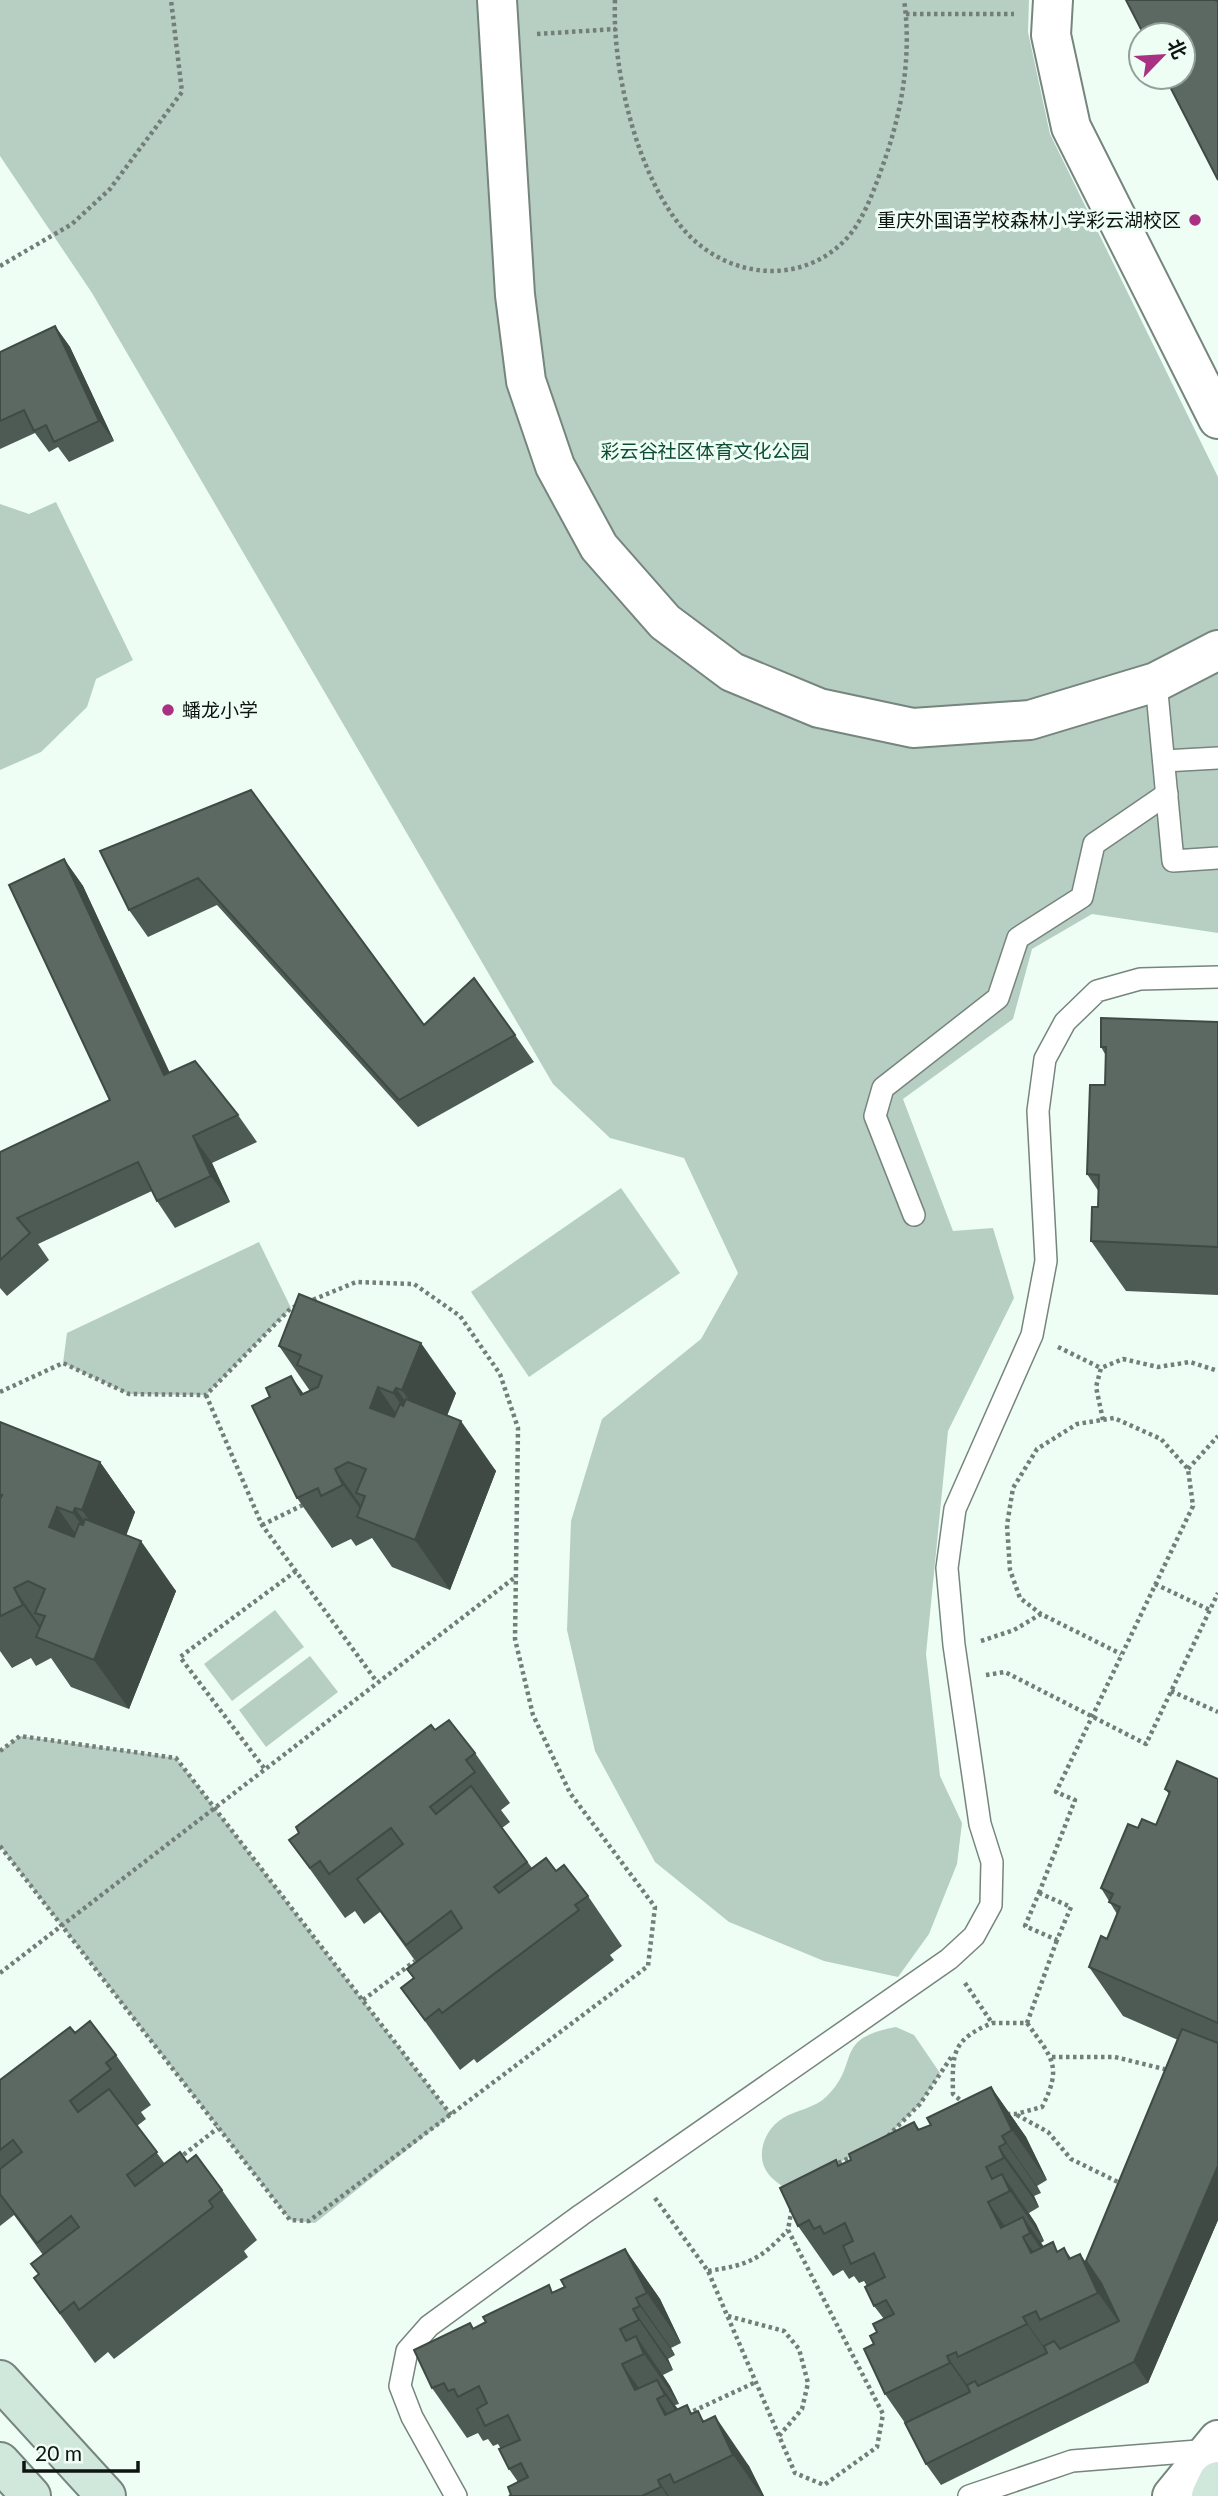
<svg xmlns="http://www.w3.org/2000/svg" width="1218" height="2496" viewBox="0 0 1218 2496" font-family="Lato,'Noto Sans SC',sans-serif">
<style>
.green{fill:#b7cfc3}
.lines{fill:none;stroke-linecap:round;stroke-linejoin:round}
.service-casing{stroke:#76857d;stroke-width:24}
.minor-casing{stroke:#76857d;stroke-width:42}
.tertiary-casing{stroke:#76857d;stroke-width:42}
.secondary-casing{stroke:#76857d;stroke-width:42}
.path{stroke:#747e79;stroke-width:4.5;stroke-dasharray:3.5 3.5;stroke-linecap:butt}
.service{stroke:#fff;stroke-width:21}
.minor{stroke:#fff;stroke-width:38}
.tertiary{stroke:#fff;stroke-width:38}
.secondary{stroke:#d0e7dc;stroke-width:38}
.wall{fill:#4e5a54}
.shaded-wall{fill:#404a45}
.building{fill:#5b6962;stroke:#404a45;stroke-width:2}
.poi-dot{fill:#aa3084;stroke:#eefef5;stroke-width:2.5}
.labels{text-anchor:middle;stroke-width:6;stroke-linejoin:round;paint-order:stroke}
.poi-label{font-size:19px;fill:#0e1411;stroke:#eefef5;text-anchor:end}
.park-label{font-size:19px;fill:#0d4c34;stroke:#eefef5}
</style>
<rect width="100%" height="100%" fill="#eefef5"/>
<!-- green -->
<g class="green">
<polygon points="0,0 1029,0 1028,32 1050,134 1218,477 1218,933 1092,914 1032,949 1013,1019 903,1099 953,1231 993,1228 1014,1298 948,1431 926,1654 940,1776 962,1823 957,1864 929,1934 898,1977 824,1961 729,1922 655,1862 595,1751 567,1630 571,1521 602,1419 701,1339 738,1273 684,1158 610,1138 553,1084 92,293 0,156"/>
<polygon points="56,502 133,660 96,679 87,707 41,752 0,770 0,504 29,514"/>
<polygon points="621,1188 680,1273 529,1377 471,1292"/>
<polygon points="259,1242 291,1308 206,1395 129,1394 63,1363 67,1333"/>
<polygon points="275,1610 304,1647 232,1701 204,1664"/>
<polygon points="310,1656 338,1692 266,1747 239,1710"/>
<polygon points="20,1736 176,1758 451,2115 315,2223 290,2220 0,1846 0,1751"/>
<path d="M 896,2027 L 914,2035 L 940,2073 L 920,2104 L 884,2140 L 830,2167 L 793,2193 C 786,2188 778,2184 772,2178 C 753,2160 763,2130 783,2118 C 796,2110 815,2108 826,2097 C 862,2063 831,2039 896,2027 Z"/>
</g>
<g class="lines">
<defs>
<g id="service">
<polyline points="1156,682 1173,861 1218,858"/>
<polyline points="1164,761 1218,758"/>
<polyline points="914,1215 875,1116 883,1088 998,998 1018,938 1082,897 1094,844 1167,794"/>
<polyline points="456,2496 412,2417 400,2386 407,2351 429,2326 581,2215 949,1959 974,1936 991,1905 992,1862 980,1824 954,1645 947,1568 955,1509 1032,1335 1046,1261 1038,1111 1045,1059 1065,1022 1097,991 1140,979 1218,977"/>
<polyline points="969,2496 1072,2461 1210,2450"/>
</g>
<g id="minor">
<polyline points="497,0 515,295 526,381 555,466 599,547 665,622 732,672 819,708 913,728 1030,720 1156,682 1218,650"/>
<polyline points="1053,0 1051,35 1071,127 1218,419"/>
</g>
<polyline id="tertiary" points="1172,2496 1218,2440"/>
<g id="secondary">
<polyline points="0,2380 106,2496"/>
<polyline points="0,2462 31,2496"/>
<polyline points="1211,2496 1218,2481"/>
</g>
</defs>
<!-- service casing -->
<use href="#service" class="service-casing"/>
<!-- minor casing -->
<use href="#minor" class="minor-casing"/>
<!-- tertiary casing -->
<use href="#tertiary" class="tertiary-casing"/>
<!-- secondary casing -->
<use href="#secondary" class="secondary-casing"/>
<!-- path -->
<g class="path">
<path d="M 615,0 C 612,70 637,176 684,230 C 727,279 802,287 847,238 C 865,218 875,187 884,162 C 902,111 912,54 904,0"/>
<polyline points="906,14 1014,14"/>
<polyline points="537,34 616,29"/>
<polyline points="0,266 72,224 110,189 182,92 171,0"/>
<polyline points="1058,1347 1101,1368"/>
<polyline points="0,1392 63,1363 129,1394 206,1395 291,1308 299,1305"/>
<polyline points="206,1395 262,1525 377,1682"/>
<polyline points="1103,1420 1096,1387 1101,1368 1123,1359 1158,1367 1190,1362 1218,1371"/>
<polyline points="1188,1469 1218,1436"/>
<polyline points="262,1525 305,1504"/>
<polyline points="1155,1584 1210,1610"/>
<polyline points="981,1641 1014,1630 1041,1614"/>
<polyline points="986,1675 1005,1672 1146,1744 1218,1593"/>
<polyline points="1171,1691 1218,1712"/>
<polyline points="0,1751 20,1736 176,1758 451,2115"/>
<polyline points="264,1768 180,1657 296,1571"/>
<polyline points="0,1846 290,2220 309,2221 648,1966 655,1907 570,1793 533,1715 515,1639 518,1428 500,1374 460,1316 414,1284 356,1282 310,1301"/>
<polyline points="1039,1893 1075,1800 1056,1792 1193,1506 1188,1469 1161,1439 1114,1418 1077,1424 1037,1449 1013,1488 1007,1525 1010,1570 1020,1598 1041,1614 1121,1654"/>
<polygon points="1039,1893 1071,1907 1057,1940 1025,1926"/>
<polyline points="0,1973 514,1578"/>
<polyline points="965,1983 992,2023"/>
<polyline points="363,2000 415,1961"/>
<path d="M 992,2023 L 1027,2023 C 1052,2058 1063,2066 1042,2107 L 1016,2114 L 977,2114 L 953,2094 C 952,2053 952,2040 992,2023 Z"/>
<polyline points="1027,2023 1057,1940"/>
<polyline points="1052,2057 1115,2057 1168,2070"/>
<polyline points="1017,2115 1048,2132 1071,2159 1122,2184"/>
<polyline points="888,2136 920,2104 952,2056"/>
<polyline points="178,2159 218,2128"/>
<polyline points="832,2166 853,2156"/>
<polyline points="655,2198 708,2271 795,2473 824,2485 877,2447 883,2414 788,2230 792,2207"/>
<path d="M 708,2271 C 748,2265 760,2260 788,2230"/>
<polyline points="728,2316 784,2331 799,2349 808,2383 802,2409 779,2436"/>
<polyline points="687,2414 756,2382"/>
</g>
<!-- service -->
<use href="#service" class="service"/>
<!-- minor -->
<use href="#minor" class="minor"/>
<!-- tertiary -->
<use href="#tertiary" class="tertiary"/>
<!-- secondary -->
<use href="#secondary" class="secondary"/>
</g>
<!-- wall -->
<g class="wall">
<polygon points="55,326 70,347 114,441 69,462 58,447 49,452 35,433 0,449 0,352"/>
<polygon points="251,790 424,1025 515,1035 534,1062 418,1127 217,905 148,937 129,910"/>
<polygon points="64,859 83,886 170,1073 238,1115 257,1142 212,1163 230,1202 175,1228 157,1201 152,1191 38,1244 49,1260 7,1296 0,1288 0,1152 110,1100"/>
<polygon points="1218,1022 1218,1295 1126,1291 1091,1241 1098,1207 1099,1192 1087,1174 1105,1085 1105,1054 1101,1047"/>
<polygon points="279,1346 456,1393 447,1416 496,1471 450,1590 392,1567 372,1538 356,1546 351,1539 332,1548 297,1498 310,1391"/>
<polygon points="0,1422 100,1462 135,1512 126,1535 176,1591 129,1709 71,1687 51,1658 36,1666 31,1658 12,1668 0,1651"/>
<polygon points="435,1730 475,1753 510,1803 501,1810 510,1822 502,1828 532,1868 556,1871 588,1896 622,1946 610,1955 614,1960 477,2063 474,2059 460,2070 401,1988 413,1978 407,1969 416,1962 380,1912 364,1924 355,1911 345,1918 289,1840"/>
<polygon points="1218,1779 1218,2220 1148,2383 941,2485 926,2464 905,2423 885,2394 874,2344 877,2332 884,2319 874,2306 867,2286 864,2281 859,2283 854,2276 849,2279 843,2270 833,2276 798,2226 836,2160 840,2166 914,2122 920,2130 931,2125 991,2087 1026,2137 1047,2180 1037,2186 1041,2193 1034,2196 1039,2207 1029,2213 1036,2224 1044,2241 1041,2243 1044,2247 1059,2251 1064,2248 1071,2258 1086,2261 1178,2040 1123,2016 1089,1967 1107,1939 1117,1914 1101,1888 1138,1828 1156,1825 1169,1794 1165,1789"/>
<polygon points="75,2033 116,2055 151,2105 141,2112 146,2119 137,2126 165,2164 187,2162 222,2190 257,2240 244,2251 248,2257 114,2359 108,2352 95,2363 34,2278 39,2275 31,2264 43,2255 14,2215 0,2226 0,2080"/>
<polygon points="625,2249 660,2299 681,2343 671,2348 675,2355 668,2359 673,2370 663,2375 670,2386 679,2404 675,2405 678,2409 693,2413 705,2421 749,2466 764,2496 509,2496 511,2495 518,2482 509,2469 501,2449 498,2444 493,2446 488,2439 483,2441 478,2433 467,2438 432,2388 474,2328 565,2287"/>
</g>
<!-- shaded-wall -->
<g class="shaded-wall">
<polygon points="55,326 70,347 114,441 99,421"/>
<polygon points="64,859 83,886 183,1102 164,1075"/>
<polygon points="193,1136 212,1163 230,1202 211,1176"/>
<polygon points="421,1343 456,1393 437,1440 402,1390"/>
<polygon points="291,1376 326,1425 301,1395"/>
<polygon points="378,1387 412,1437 370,1408"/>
<polygon points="396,1388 431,1438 428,1443 393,1393"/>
<polygon points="461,1421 496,1471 450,1590 415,1540"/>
<polygon points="100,1462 135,1512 117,1560 82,1510"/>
<polygon points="335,1469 370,1518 369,1521 343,1485"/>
<polygon points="57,1507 92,1557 49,1527"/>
<polygon points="75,1508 110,1558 108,1563 73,1513"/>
<polygon points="141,1541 176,1591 129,1709 94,1660"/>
<polygon points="14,1588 49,1638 49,1642 23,1605"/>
<polygon points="991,2087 1026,2137 1047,2180 1012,2130"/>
<polygon points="1002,2136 1037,2186 1041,2193 1006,2143"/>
<polygon points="999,2147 1034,2196 1039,2207 1004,2158"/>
<polygon points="1218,2166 1218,2220 1148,2383 1134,2362"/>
<polygon points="1002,2174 1036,2224 1044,2241 1010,2191"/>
<polygon points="988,2202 1023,2252 1001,2228"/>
<polygon points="1023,2217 1058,2267 1065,2283 1030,2233"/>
<polygon points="1023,2237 1058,2286 1031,2253"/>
<polygon points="625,2249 660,2299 681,2343 647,2293"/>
<polygon points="1080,2254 1115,2303 1133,2342 1098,2293"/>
<polygon points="636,2298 671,2348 675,2355 640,2306"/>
<polygon points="633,2309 668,2359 673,2370 639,2320"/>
<polygon points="1023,2317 1058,2367 1062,2374 1027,2324"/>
<polygon points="636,2336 670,2386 679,2404 644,2354"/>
<polygon points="947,2356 982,2406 985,2413 950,2363"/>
<polygon points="622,2364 657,2414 635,2390"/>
<polygon points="657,2380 692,2430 699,2445 665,2395"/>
<polygon points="657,2399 692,2449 665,2415"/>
<polygon points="715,2416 749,2466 764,2496 762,2496 733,2455"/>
<polygon points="658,2480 669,2496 667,2496"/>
</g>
<!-- building -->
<g class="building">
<polygon points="1126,0 1214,0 1218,1 1218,180 1165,77 1183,77 1183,35 1144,35"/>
<polygon points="55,326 99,421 54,442 46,425 34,431 24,410 0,421 0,352"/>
<polygon points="251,790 424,1025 474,978 515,1035 399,1100 198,878 129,910 100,851"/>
<polygon points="64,859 164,1075 195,1061 238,1115 193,1136 211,1176 157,1201 138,1162 17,1218 30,1233 0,1260 0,1152 110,1100 9,885"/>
<polygon points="1101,1018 1218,1022 1218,1247 1091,1241 1092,1207 1098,1207 1099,1175 1087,1174 1090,1085 1105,1085 1106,1047 1101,1047"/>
<polygon points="299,1294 421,1343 402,1390 396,1388 393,1393 378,1387 370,1408 394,1417 400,1404 403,1406 406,1399 461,1421 415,1540 357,1517 365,1496 356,1493 366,1469 348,1462 335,1469 343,1485 321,1496 318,1488 297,1498 252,1406 270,1397 266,1388 291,1376 301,1395 318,1387 322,1376 297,1365 301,1355 279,1346"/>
<polygon points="0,1422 100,1462 82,1510 75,1508 73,1513 57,1507 49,1527 74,1537 79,1524 83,1525 85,1519 141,1541 94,1660 36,1637 45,1616 35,1613 45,1589 28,1581 14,1588 23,1605 1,1616 0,1614 0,1499 2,1495 0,1495"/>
<polygon points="449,1720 475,1753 466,1760 475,1772 430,1807 436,1814 471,1786 527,1862 494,1887 499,1893 546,1858 556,1871 564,1865 588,1896 575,1905 579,1910 442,2013 439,2009 425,2020 401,1988 414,1978 407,1969 462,1928 451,1911 406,1945 357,1879 403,1844 391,1828 329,1874 320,1861 310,1868 289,1840 299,1833 296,1827 431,1725 435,1730"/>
<polygon points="1177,1761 1218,1779 1218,2023 1089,1967 1101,1936 1107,1939 1120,1907 1109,1902 1113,1894 1101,1888 1128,1824 1138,1828 1142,1819 1156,1825 1170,1792 1165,1789"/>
<polygon points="90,2021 116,2055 106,2063 111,2069 70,2101 78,2112 109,2089 157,2152 127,2175 135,2186 180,2152 187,2162 196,2155 222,2190 209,2201 213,2207 79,2310 74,2302 60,2313 34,2278 39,2274 31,2264 79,2227 71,2216 37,2243 0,2194 0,2169 22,2152 13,2140 0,2150 0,2080 70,2027 75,2033"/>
<polygon points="1182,2029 1218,2043 1218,2166 1134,2362 926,2464 905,2423 970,2392 967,2385 975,2381 978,2386 1047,2353 1044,2346 1054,2341 1060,2349 1119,2321 1101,2283 1086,2261"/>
<polygon points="991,2087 1012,2130 1002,2136 1006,2143 999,2147 1004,2158 986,2167 992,2179 1002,2174 1010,2191 988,2202 1001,2228 1023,2217 1030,2233 1023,2237 1031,2253 1053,2242 1057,2252 1064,2248 1069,2259 1080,2254 1098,2293 1040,2320 1036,2311 1023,2317 1027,2324 958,2357 956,2352 947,2356 950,2363 885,2394 864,2349 874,2344 870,2336 877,2332 873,2324 894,2314 886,2300 874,2306 865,2287 885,2277 874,2253 851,2264 843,2246 853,2241 845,2223 824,2234 820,2226 814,2229 809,2220 798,2226 780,2188 836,2160 838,2166 851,2160 849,2154 914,2122 918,2130 931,2125 927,2118"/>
<polygon points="625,2249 647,2293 636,2298 640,2306 633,2309 639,2320 620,2329 626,2341 636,2336 644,2354 622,2364 635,2390 657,2380 665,2395 657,2399 665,2415 687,2405 691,2414 698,2411 703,2422 715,2416 733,2455 674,2483 670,2474 658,2480 661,2487 642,2496 509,2496 511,2495 508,2487 528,2477 521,2463 509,2469 499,2449 520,2440 508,2415 485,2426 477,2409 487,2403 479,2386 458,2397 454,2389 448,2391 444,2383 432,2388 414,2350 470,2323 473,2329 486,2322 483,2317 549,2285 552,2293 565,2287 561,2280"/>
</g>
<!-- markers -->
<g class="poi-dot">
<circle cx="1195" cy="220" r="7"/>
<circle cx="168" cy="710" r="7"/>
</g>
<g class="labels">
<!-- poi labels -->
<g class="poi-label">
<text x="1181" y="227">重庆外国语学校森林小学彩云湖校区</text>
<text x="182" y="717" text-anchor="start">蟠龙小学</text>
</g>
<!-- park labels -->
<g class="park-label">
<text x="705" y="458">彩云谷社区体育文化公园</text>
</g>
</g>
<!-- north arrow -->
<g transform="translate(1162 56) rotate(65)"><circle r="33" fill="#eefef5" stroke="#94a09a" stroke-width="2"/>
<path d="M0-5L12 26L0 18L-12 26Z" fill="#aa3084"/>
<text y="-10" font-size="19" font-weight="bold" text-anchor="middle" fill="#0e1411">北</text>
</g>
<!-- scale -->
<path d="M24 2461v10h114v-10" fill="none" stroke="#0e1411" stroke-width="3.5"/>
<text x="35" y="2461" font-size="21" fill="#0e1411" stroke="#eefef5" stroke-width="5" paint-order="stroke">20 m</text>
</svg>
